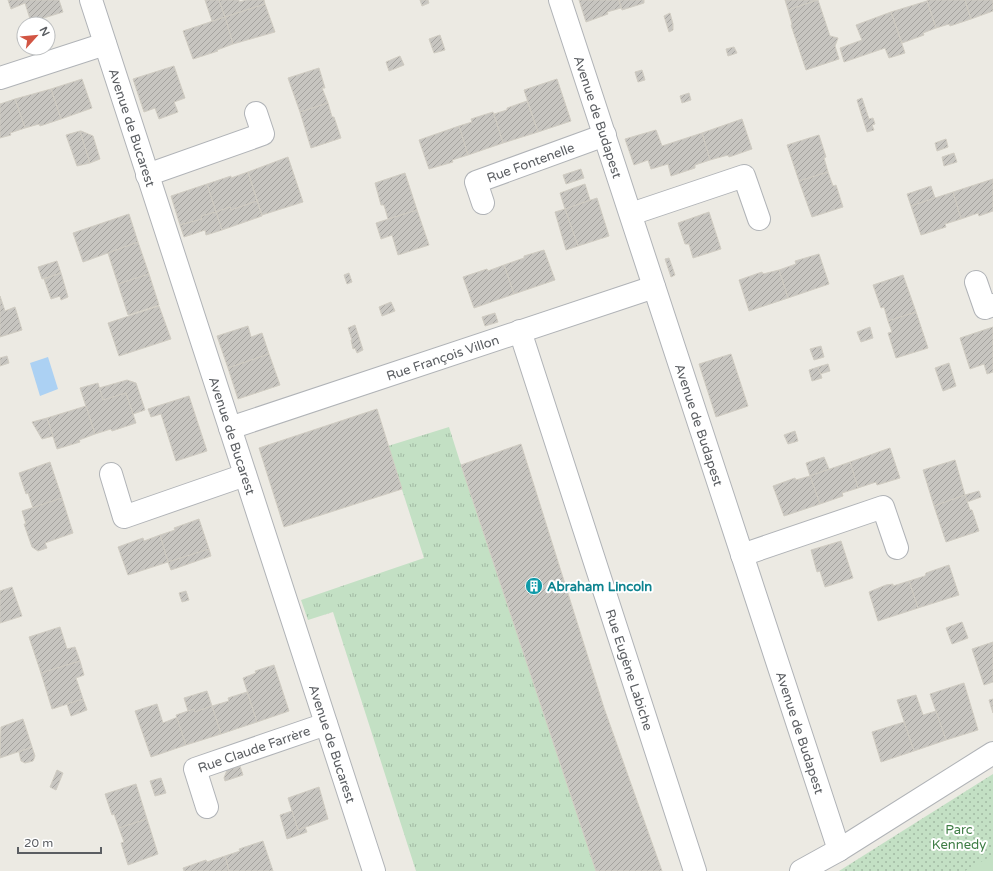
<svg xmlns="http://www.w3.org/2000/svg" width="993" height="871" viewBox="0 0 993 871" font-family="'Varela Round',sans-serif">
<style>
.grass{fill:url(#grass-tufts)}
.park{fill:url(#park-dots)}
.garden{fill:#c3e0c4}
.water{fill:#acd1f3}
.building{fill:url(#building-hatch);stroke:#d0ccc2}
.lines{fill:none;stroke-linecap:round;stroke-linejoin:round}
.minor-casing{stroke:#b0b3b7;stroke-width:24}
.minor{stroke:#fff;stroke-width:22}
.labels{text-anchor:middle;stroke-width:4;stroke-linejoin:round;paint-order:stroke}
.street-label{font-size:13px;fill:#5b5e62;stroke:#fff}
.culture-label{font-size:13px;font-weight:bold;fill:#0d838f;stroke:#fff;text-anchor:start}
.park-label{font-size:13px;fill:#3f7d45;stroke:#fff}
</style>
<defs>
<pattern id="grass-tufts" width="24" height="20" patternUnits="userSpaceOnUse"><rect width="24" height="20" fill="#c3e0c4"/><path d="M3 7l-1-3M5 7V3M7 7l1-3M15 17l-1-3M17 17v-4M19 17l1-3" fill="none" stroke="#a1b9a3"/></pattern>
<pattern id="park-dots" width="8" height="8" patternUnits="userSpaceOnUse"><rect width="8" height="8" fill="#c3e0c4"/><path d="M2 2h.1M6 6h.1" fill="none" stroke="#a1b9a3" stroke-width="1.8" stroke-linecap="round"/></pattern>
<pattern id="building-hatch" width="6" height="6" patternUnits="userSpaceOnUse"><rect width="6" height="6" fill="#c7c5c0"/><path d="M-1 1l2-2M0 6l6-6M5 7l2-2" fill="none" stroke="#a5a39f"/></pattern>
</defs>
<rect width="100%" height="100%" fill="#eceae3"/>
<!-- grass -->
<polygon class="grass" points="449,427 461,465 596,871 416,871 333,612 308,620 301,600 424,558 388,446"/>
<!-- park -->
<polygon class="park" points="993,774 993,871 839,871"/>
<!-- garden -->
<polygon class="garden" points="993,855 993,871 965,871"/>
<!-- water -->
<polygon class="water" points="48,357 58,389 40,396 30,363"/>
<!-- building -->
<g class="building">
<polygon points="8,0 59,0 63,12 31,22 25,3 11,9"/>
<polygon points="205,0 219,0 225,17 212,21"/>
<polygon points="219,0 239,0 239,2 247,0 264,0 265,4 225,17"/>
<polygon points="420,0 428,0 429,3 422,6"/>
<polygon points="579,0 619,0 621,8 607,12 608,14 586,22"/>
<polygon points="619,0 644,0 644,3 622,10"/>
<polygon points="785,0 817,0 788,10"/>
<polygon points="818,0 830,36 838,38 835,46 839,59 806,70 791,25 792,24 788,10"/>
<polygon points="928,0 965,0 971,19 950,26 949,24 936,28 927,1"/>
<polygon points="965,0 993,0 993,11 971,19"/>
<polygon points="927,1 936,28 923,33 924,35 902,43 891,12"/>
<polygon points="265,4 275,32 233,44 225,17"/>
<polygon points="891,12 905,53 889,58 885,48 844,62 840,48 862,40 856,25"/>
<polygon points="670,13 673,24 673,30 669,32 664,16"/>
<polygon points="225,17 233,44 217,50 218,51 193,59 183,31"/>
<polygon points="440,35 445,50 434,53 429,39"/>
<polygon points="734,47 737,53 728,56 726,49"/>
<polygon points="400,56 404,65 389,71 386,62"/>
<polygon points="174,66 185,98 174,102 178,112 159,119 155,108 144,112 133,79"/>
<polygon points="319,68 325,88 322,88 328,103 300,112 288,78"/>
<polygon points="642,70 645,80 638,82 635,72"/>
<polygon points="82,79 92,108 61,119 51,89"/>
<polygon points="557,79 571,121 538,132 524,90"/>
<polygon points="51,89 61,119 40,126 39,124 25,128 15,99"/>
<polygon points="689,93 691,100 682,103 680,96"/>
<polygon points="862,98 869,119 873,118 875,124 872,125 874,130 867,132 857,100"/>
<polygon points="15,99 25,128 10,133 11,135 0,138 0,104"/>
<polygon points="527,101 538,132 503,143 494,114 507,110 507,108"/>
<polygon points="328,103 332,117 334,117 341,138 311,148 300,112"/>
<polygon points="493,112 503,143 468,155 459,126 472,122 471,119"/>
<polygon points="742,119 752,149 729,157 728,155 710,160 702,133"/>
<polygon points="459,126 468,155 452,160 453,162 429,169 419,140"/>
<polygon points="656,130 662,146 702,133 710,160 695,165 695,168 671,176 668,164 651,169 648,160 634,165 625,139"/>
<polygon points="80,131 90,163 77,166 66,135"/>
<polygon points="80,131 81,131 93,136 100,159 90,163"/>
<polygon points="819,135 826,157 824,158 828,172 799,181 787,145"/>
<polygon points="946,139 948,147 937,151 935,143"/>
<polygon points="954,153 957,162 944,166 942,157"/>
<polygon points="288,157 303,202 262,215 248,172"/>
<polygon points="581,169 584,178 566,184 563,175"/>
<polygon points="248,172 257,201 231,210 230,207 216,212 207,184 231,176 231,178"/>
<polygon points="828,172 833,186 836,185 843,207 812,217 799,181"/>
<polygon points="405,173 417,210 388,219 384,205 381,205 375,183"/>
<polygon points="993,179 993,211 979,216 978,213 961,219 953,192"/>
<polygon points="207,184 216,212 201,216 202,219 180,225 171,196"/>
<polygon points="585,184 590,200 565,209 560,193"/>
<polygon points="931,186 935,198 911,206 907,194"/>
<polygon points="953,192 961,219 945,224 946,227 921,235 911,206"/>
<polygon points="597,198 609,236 578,246 565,209"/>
<polygon points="257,201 262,216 222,230 216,212 230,207 231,210"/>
<polygon points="565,209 578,246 566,250 555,212"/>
<polygon points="417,210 429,245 398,255 392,235 381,239 376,223"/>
<polygon points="216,212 222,230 206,235 205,230 184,237 180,225 202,219 201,216"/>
<polygon points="709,212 721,249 693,258 689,244 685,244 678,223"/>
<polygon points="129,214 138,242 83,262 73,233"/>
<polygon points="138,242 149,274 118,284 108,253"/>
<polygon points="544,250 555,280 514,294 504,265 524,258 524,256"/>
<polygon points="819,254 829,284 788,298 779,270 796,264 795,261"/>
<polygon points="669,258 675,275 671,277 665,259"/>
<polygon points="57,261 61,273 42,279 38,267"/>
<polygon points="504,265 514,294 474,308 463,277 487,269 488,271"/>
<polygon points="779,270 788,298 749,311 739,280 762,272 763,274"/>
<polygon points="61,273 68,297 61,300 60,296 51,299 44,279"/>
<polygon points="349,273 352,282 347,284 344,275"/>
<polygon points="149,274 159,305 128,315 118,284"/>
<polygon points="903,275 916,312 888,321 884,307 881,308 873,285"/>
<polygon points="0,296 5,311 15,307 22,330 0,337"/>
<polygon points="391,302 395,311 382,316 379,307"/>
<polygon points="159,306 171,339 119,356 108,323"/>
<polygon points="916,312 928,348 896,358 888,333 892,332 888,321"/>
<polygon points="495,313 498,322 485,326 482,317"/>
<polygon points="355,325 363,350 357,353 355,348 353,349 351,340 352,340 348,328"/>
<polygon points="248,326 251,337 262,333 269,354 228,368 217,336"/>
<polygon points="870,327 873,338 861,342 857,332"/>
<polygon points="993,327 993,372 987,374 984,364 970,369 960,338"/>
<polygon points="821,346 824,357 814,360 810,349"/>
<polygon points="269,354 280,385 238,399 228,368"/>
<polygon points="731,354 748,406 716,417 699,364"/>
<polygon points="7,356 9,363 0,366 0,358"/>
<polygon points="949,363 956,386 943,391 935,368"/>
<polygon points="828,364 830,371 820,374 818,367"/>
<polygon points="818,367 822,378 812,381 809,370"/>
<polygon points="127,380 136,383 145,410 133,414 126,393 103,400 99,388"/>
<polygon points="98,383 103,400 126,393 136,423 112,431 111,429 95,434 80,388"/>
<polygon points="189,396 207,451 176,461 161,414 151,417 148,409"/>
<polygon points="86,406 95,434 79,440 80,442 57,449 47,418"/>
<polygon points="377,409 402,489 284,527 259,448"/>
<polygon points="47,418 53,436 42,439 32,422"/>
<polygon points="795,431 798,441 788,444 784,435"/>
<polygon points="521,444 604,708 662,871 596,871 461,465"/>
<polygon points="890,448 900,478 877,485 876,482 858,488 850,462"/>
<polygon points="824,457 829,469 810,476 806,463"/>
<polygon points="955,460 965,495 934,506 923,470"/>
<polygon points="50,462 62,498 33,508 28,493 26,494 19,473"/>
<polygon points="850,462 858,488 842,493 843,496 820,504 810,476"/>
<polygon points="810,476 820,504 784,516 773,486 795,478 796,480"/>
<polygon points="979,491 981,497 967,502 965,495"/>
<polygon points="965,495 970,510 972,510 979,531 946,542 934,506"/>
<polygon points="62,498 73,533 45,543 47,548 38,551 32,547 24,524 26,524 22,511"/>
<polygon points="199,519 209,549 168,562 160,535 175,530 174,528"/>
<polygon points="160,535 168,562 128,575 118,547 143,538 144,541"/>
<polygon points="841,541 853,578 825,587 820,571 817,572 811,550"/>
<polygon points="209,549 211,556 171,570 168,562"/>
<polygon points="949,565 959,595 918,608 909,581 925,576 926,573"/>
<polygon points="909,581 918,608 878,621 869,592 886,585 893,584 893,586"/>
<polygon points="12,587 22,616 0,623 0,591"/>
<polygon points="186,591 189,600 182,602 179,593"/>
<polygon points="962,622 968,638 952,644 946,628"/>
<polygon points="60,627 67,649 75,647 80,661 41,673 29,637"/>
<polygon points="993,642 993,682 984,685 972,649"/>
<polygon points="80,661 84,675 76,678 83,699 52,709 41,673"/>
<polygon points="274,665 289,711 257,722 243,678 256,673 255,671"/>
<polygon points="964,683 978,730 946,740 930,694"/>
<polygon points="207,691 212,706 195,712 194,709 188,711 184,698"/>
<polygon points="247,692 257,722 221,734 212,706 229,701 228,698"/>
<polygon points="916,695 923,715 936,711 946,740 914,751 897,700"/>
<polygon points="83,699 87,710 71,716 67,704"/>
<polygon points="993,699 993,713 989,700"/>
<polygon points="157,704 163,723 178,717 186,745 151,757 135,711"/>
<polygon points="212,706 221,734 186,745 176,715 194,709 195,712"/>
<polygon points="23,719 32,747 0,758 1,727"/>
<polygon points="904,722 914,751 881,762 872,732"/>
<polygon points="32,747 35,756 33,761 25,763 21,761 19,752"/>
<polygon points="240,766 243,775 225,781 224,778 227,770"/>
<polygon points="57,770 63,773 56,790 50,787"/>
<polygon points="161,778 166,793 155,796 150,781"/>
<polygon points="136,784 147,819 119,828 114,814 112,815 105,794"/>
<polygon points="319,787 328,819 298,830 288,798"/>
<polygon points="292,811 298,830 305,827 307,832 287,839 280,815"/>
<polygon points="147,819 158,854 128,865 121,843 124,842 119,828"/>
<polygon points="263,841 273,871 229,871 225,856 240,851 239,849"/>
<polygon points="225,856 229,871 184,871 183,868 206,860 207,862"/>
</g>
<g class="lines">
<defs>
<g id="minor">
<path id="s1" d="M 91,0 L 374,871"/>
<path id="s2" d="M 560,0 L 839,850"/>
<polyline points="0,78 105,44"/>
<polyline points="147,175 263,134 256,113"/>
<path id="s3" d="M 483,203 L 476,182 L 605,135"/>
<polyline points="631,214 744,176 759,219"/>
<polyline points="976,282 985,308 993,305"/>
<path id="s4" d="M 520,331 L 695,871"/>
<path id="s5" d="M 230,428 L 654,287"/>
<polyline points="111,474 124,517 245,475"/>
<polyline points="742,555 883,507 897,548"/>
<path id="s6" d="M 207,807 L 195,769 L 326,724"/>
<polyline points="801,871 839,850 993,753"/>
</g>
</defs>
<!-- minor casing -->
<use href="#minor" class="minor-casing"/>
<!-- minor -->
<use href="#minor" class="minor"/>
</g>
<!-- icons -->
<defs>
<symbol id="building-disc" viewBox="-11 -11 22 22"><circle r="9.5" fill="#0f9aa8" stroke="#fff"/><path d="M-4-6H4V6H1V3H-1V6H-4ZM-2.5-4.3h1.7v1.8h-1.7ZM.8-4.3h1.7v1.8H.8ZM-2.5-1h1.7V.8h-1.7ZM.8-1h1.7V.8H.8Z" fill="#fff"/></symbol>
</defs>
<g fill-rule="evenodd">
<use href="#building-disc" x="524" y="576" width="20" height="20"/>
</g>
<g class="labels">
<!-- street labels -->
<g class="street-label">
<text dy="5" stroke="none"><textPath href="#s2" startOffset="123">Avenue de Budapest</textPath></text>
<text dy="5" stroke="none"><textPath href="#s1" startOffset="134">Avenue de Bucarest</textPath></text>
<text dy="5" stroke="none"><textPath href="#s3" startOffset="80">Rue Fontenelle</textPath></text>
<text dy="5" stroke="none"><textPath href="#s5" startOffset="224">Rue François Villon</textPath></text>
<text dy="5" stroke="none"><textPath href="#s2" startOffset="447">Avenue de Budapest</textPath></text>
<text dy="5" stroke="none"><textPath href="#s1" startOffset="458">Avenue de Bucarest</textPath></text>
<text dy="5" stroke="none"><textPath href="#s4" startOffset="356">Rue Eugène Labiche</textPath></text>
<text dy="5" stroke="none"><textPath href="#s2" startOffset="771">Avenue de Budapest</textPath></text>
<text dy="5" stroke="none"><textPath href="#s1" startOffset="782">Avenue de Bucarest</textPath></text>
<text dy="5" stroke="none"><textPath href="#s6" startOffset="102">Rue Claude Farrère</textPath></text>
</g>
<!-- culture labels -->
<g class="culture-label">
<text x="547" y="591">Abraham Lincoln</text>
</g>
<!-- park labels -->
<g class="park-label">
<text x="959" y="834">Parc<tspan x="959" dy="15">Kennedy</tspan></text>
</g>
</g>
<!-- north arrow -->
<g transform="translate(36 36) rotate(63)"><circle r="19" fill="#ffffff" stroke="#bdbfc0"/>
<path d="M0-3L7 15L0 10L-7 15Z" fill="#d25543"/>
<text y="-6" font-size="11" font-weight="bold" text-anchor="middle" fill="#5b5e62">N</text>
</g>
<!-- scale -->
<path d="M18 847v6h83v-6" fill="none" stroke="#5b5e62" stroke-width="2"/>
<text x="24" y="847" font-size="12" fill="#5b5e62" stroke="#ffffff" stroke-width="3" paint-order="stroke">20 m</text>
</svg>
